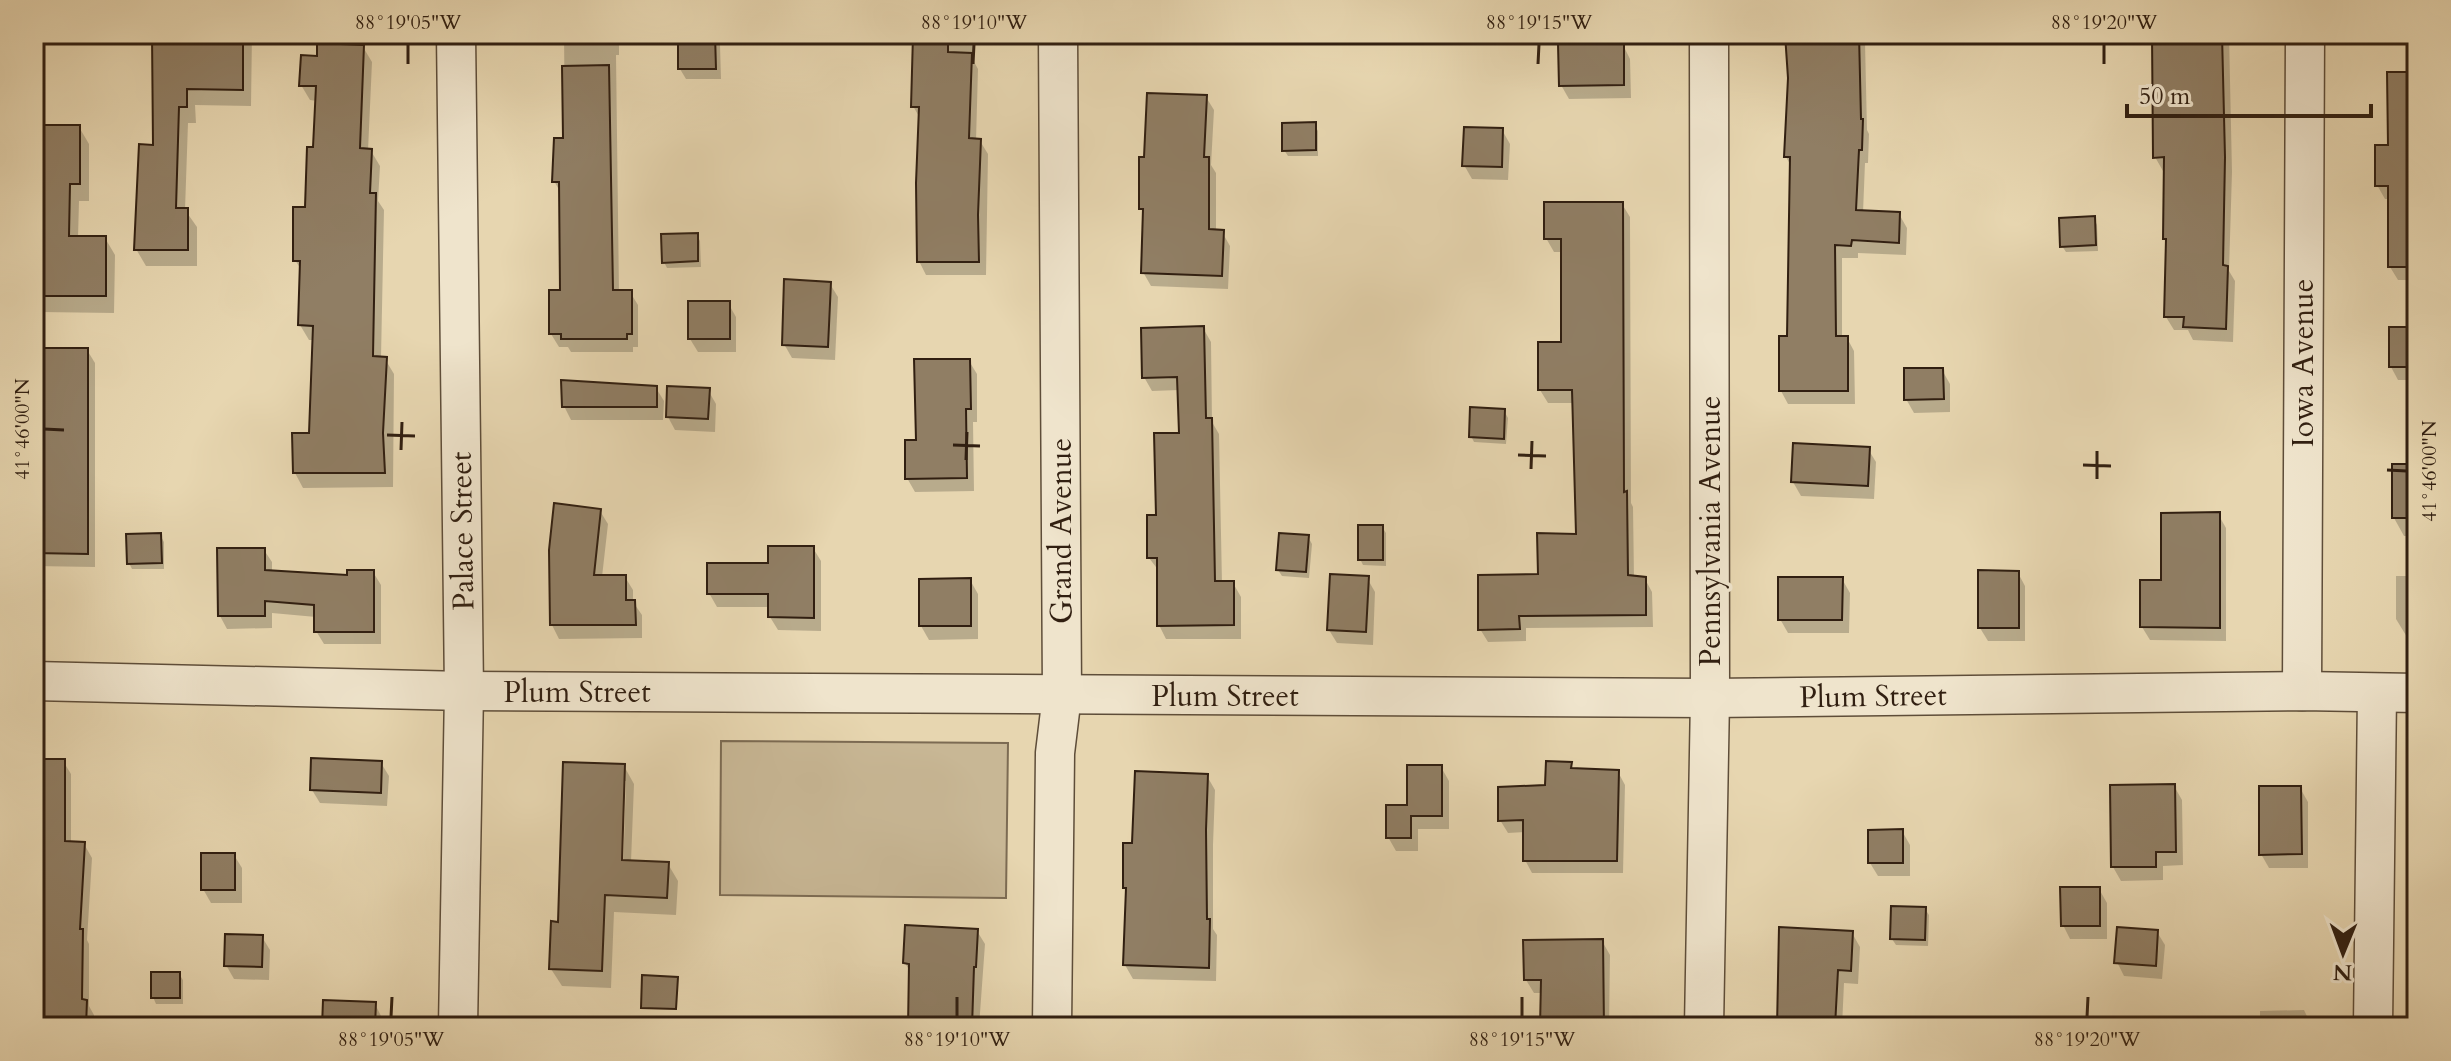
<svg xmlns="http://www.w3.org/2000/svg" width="2451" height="1061" viewBox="0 0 2451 1061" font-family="Cardo,serif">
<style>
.green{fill:#c8b795;stroke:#7c6b53;stroke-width:2}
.shadow{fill:#0003;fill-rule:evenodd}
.building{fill:#907e64;stroke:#311f11;stroke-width:2}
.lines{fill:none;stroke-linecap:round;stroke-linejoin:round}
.street-casing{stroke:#5e4d39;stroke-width:41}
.street{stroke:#efe4cc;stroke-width:38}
.ticks{fill:none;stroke:#311f11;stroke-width:3}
.labels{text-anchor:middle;stroke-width:7;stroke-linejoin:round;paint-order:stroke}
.street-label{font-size:30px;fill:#311f11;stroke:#efe4cc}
.neatline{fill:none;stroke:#311f11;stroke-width:3}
.ticks-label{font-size:20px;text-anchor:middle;fill:#311f11}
</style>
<rect width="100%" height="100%" fill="#e7d6b0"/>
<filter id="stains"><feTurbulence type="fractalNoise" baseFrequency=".0025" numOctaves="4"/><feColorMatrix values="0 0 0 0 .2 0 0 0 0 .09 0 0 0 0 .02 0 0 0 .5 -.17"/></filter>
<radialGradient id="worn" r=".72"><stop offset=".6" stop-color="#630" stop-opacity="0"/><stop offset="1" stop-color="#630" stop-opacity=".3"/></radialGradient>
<!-- green -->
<polygon class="green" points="721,741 1008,743 1006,898 720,895"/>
<!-- shadow -->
<g class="shadow">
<polygon points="155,34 252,34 251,106 195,105 196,123 188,123 185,210 197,227 197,266 146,266 136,249 155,147"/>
<polygon points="317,34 359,34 359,47 363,47 372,62 368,151 371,151 380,166 378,201 384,210 381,358 385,359 394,374 393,487 303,488 295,473 311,435 315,340 309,340 300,325 302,271 295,260 315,149 317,101 310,100 301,85 317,58"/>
<polygon points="564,34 619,34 619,55 616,55 619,292 630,292 638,305 638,347 633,347 633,352 571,352 568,347 559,347 551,334 562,292 561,193 554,181 565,140"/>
<polygon points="688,34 725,34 725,45 720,45 721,79 686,79 680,69"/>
<polygon points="915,34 974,34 973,60 978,69 976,141 980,141 988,154 986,275 926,275 919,261 921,120 913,106"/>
<polygon points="1787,34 1861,34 1865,42 1867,130 1869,134 1868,163 1865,163 1863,213 1899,214 1907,228 1906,255 1858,253 1858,258 1842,258 1842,338 1847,338 1854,351 1855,404 1788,404 1781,391 1789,338 1791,166 1786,157 1790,78"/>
<polygon points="2155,34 2229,34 2232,172 2229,271 2235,281 2233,342 2193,340 2188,330 2174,330 2166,317 2168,244 2165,239 2166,171 2163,171 2155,157"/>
<polygon points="1623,45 1630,59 1631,98 1569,99 1561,85"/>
<polygon points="2417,74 2417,280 2398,280 2390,267 2390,199 2385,199 2377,185"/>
<polygon points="1206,97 1214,110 1211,165 1216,173 1216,232 1222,232 1230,246 1228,289 1151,286 1143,272 1145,215 1141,208 1146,159"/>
<polygon points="1314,124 1318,131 1318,156 1288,156 1284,150"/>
<polygon points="34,127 79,127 89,144 89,201 79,201 78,238 105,238 115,255 114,313 40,312 34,302"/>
<polygon points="1502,130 1510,144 1508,180 1472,179 1464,165"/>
<polygon points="1622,204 1630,217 1631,503 1633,507 1634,578 1645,579 1652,592 1653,627 1526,628 1526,641 1488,642 1480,629 1540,576 1578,536 1574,403 1548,403 1540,390 1563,344 1563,252 1554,252 1546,238"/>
<polygon points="2094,218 2097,225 2098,251 2066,252 2062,246"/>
<polygon points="697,235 700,241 701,267 667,268 664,262"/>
<polygon points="830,284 838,297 835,360 792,358 784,344"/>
<polygon points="728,303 736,317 736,352 698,352 690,339"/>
<polygon points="1203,328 1211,342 1212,422 1219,434 1222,583 1233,583 1241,597 1241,639 1166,639 1159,625 1159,571 1149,558 1181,434 1179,390 1152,391 1144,377"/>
<polygon points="2417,329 2417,380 2398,380 2391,367"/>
<polygon points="34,350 87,350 95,363 95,567 34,566"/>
<polygon points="969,361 977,374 977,422 973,422 974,491 915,492 907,478 918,442"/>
<polygon points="1942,370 1950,384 1950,412 1914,413 1906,399"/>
<polygon points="656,388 664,401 663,420 571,420 564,406"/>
<polygon points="708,390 716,404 715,432 675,430 668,417"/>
<polygon points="1504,411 1508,418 1506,444 1474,442 1471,436"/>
<polygon points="1868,449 1876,462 1874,499 1801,496 1793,482"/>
<polygon points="2417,466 2417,637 2407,637 2396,619 2396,576 2417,576 2416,536 2404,536 2394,518"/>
<polygon points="600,511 608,524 602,577 625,577 633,590 633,602 642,615 642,638 559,639 552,625"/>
<polygon points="2218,514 2226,528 2226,641 2150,640 2142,627 2163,582"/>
<polygon points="1382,527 1386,533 1386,566 1363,565 1360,559"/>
<polygon points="160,535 164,542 164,569 132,569 129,563"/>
<polygon points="1308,537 1312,544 1309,578 1282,576 1278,570"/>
<polygon points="813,548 821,561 821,631 778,630 770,617 770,607 717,607 709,593"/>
<polygon points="264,550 272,562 272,572 349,577 373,572 381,585 381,644 324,644 316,631 316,617 272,613 272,628 227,629 220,616"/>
<polygon points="2018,573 2025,586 2025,641 1988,641 1980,628"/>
<polygon points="1367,578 1375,592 1373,645 1337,643 1329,630"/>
<polygon points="1842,579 1850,593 1849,633 1788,633 1780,619"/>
<polygon points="970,580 978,594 978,639 929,640 921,626"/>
<polygon points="34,761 63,761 71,774 71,844 84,844 92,858 87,940 89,944 89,1006 94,1015 93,1027 34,1027"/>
<polygon points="381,763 389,776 387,806 320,803 312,790"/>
<polygon points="1571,764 1574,770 1618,772 1625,785 1623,873 1532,873 1525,860 1525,832 1508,833 1500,820 1547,787"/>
<path d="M 624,766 L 634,784 L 631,862 L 668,864 L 678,881 L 676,915 L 614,912 L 611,988 L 562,986 L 551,969 L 560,924 ZM 622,781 L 626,781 L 623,870 L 619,870 Z"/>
<polygon points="1441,767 1449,781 1449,829 1418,829 1418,851 1396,851 1388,837"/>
<polygon points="1207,776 1215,790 1213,845 1213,929 1217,935 1216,981 1133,979 1125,965 1127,892 1125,888 1134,845"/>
<polygon points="2174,786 2182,800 2183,865 2163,866 2163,880 2121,881 2113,867"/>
<polygon points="2300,788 2308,802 2308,868 2269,868 2261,854"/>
<polygon points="1902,831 1910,845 1910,876 1878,876 1870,863"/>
<polygon points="234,855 242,868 242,903 211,903 203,889"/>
<polygon points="2099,889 2107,903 2107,939 2070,939 2063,925"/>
<polygon points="1925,909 1929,915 1928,946 1896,945 1892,939"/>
<polygon points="977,931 985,944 979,1027 909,1027 911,973 905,963"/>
<polygon points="2157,932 2165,945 2162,979 2124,976 2117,962"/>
<polygon points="1852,933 1860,947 1858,984 1844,983 1842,1027 1779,1027"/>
<polygon points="262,937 270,950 269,980 234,979 226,965"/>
<polygon points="1602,941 1610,955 1609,1027 1542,1027 1542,993 1534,993 1526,980"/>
<polygon points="179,974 183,980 183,1004 156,1004 153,997"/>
<polygon points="375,1004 382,1018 382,1027 324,1027"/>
<polygon points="2304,1010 2312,1027 2260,1027 2260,1011"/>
</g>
<!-- building -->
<g class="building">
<polygon points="152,34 243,34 243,90 187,89 187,107 179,107 176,208 188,208 188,250 134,250 139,144 153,145"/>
<polygon points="686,34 715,34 716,69 678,69 678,39 686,39"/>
<polygon points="1785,34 1859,34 1861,119 1863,119 1862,150 1859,150 1856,210 1900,212 1899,243 1852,240 1851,246 1835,245 1836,336 1848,336 1848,391 1779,391 1779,336 1787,336 1790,157 1784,157 1788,78"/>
<polygon points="2152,34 2222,34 2225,157 2223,265 2228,266 2226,329 2183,327 2184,317 2164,317 2166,239 2163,239 2164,157 2153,158"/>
<polygon points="913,35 948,36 948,52 972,53 969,138 981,139 978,215 979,262 917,262 916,183 919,107 911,107"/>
<polygon points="317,43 364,45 360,148 372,149 370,193 376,193 373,356 387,357 383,433 385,473 293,473 292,433 309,433 313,326 298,325 300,261 293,261 293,207 305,207 307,147 313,147 316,86 299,86 301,55 317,56"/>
<polygon points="1624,43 1624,85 1559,86 1558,44"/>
<polygon points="609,65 613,290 632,290 632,334 627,334 627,339 561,339 561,334 549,334 549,290 560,290 559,182 552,182 554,138 563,138 562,66"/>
<polygon points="2387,72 2417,72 2417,267 2388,267 2388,186 2375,186 2375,145 2388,145"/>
<polygon points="1147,93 1207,95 1204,157 1209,157 1209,229 1224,230 1222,276 1141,273 1143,209 1139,209 1139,157 1144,157"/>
<polygon points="1316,122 1316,150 1282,151 1282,123"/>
<polygon points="34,125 80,125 80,184 70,184 69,236 106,236 106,296 34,296"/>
<polygon points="1464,127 1503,128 1502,167 1462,166"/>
<polygon points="1544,202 1623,202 1624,492 1627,491 1628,575 1646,577 1646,615 1519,616 1520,629 1478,630 1478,575 1538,574 1537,533 1576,534 1572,390 1538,390 1538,342 1561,342 1561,239 1544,239"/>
<polygon points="2095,216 2096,245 2060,247 2059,218"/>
<polygon points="698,233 698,261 662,263 661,234"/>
<polygon points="784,279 831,282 828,347 782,345"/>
<rect x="688" y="301" width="42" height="38"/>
<polygon points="1204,326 1206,418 1212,418 1215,581 1234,581 1234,625 1157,626 1157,558 1147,558 1147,515 1156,515 1154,433 1179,433 1177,377 1142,378 1141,328"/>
<rect x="2389" y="327" width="28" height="40"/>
<polygon points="34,348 88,348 88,554 34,553"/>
<polygon points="914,359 970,359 971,409 966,409 967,478 905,479 905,440 916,440"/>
<polygon points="1904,368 1943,368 1944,399 1904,400"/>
<polygon points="561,380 657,386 657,407 562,407"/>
<polygon points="667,386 710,388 708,419 666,417"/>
<polygon points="1470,407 1505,409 1504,439 1469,437"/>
<polygon points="1793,443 1870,447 1868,486 1791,482"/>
<rect x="2392" y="464" width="25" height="54"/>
<polygon points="554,503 601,509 594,575 626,575 626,600 635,600 636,625 550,625 549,550"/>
<polygon points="2220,512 2220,628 2140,627 2140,580 2161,580 2161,513"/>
<rect x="1358" y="525" width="25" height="35"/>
<polygon points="161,533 162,563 127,564 126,534"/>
<polygon points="1279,533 1309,535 1306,572 1276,570"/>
<polygon points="768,546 814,546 814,618 768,617 768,594 707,594 707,563 768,563"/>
<polygon points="217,548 265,548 265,570 347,575 347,570 374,570 374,632 314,632 314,605 265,601 265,616 218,616"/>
<polygon points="1978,570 2019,571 2019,628 1978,628"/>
<polygon points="1330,574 1369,576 1366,632 1327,630"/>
<polygon points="1778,577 1843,577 1842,620 1778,620"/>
<polygon points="971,578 971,626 919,626 919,579"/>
<polygon points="311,758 382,761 381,793 310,790"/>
<polygon points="34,759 65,759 65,841 85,842 80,929 83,929 82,999 87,1000 86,1027 34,1027"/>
<polygon points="1546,761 1572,762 1571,768 1619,770 1617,861 1523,861 1523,820 1498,821 1498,787 1545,785"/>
<polygon points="563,762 625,764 622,860 669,862 667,898 605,895 602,971 549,969 551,921 558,922"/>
<polygon points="1407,765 1442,765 1442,816 1411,816 1411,838 1386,838 1386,805 1407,805"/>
<polygon points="1135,771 1208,774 1206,830 1207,919 1210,919 1209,968 1123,965 1126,888 1123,888 1123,843 1132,843"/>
<polygon points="2175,784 2176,852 2156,852 2156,867 2111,867 2110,785"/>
<polygon points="2259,786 2301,786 2302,854 2259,855"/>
<polygon points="1903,829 1903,863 1868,863 1868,830"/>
<rect x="201" y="853" width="34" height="37"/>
<polygon points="2060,887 2100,887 2100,926 2061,926"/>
<polygon points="1891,906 1926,907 1925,940 1890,939"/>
<polygon points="905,925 978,929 976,967 974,967 972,1027 908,1027 909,964 903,963"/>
<polygon points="1779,927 1853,931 1851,971 1838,970 1835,1027 1777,1027"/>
<polygon points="2117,927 2158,930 2156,966 2114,963"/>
<polygon points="225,934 263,935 262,967 224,966"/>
<polygon points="1603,939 1604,1027 1540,1027 1541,980 1524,980 1523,940"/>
<rect x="151" y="972" width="29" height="26"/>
<polygon points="642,975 678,977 676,1009 641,1008"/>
<polygon points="323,1000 376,1002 375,1027 322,1027"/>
</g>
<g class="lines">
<defs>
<g id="street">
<polyline points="456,34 464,691 458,1027"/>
<polyline points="34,681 464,691 1710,698 2302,691 2417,693"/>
<polyline points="2302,691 2305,34"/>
<polyline points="1052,1027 1055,753 1062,695 1058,34"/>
<polyline points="1704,1027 1710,698 1709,34"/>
<polyline points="2373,1027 2377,693"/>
</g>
</defs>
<!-- street casing -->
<use href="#street" class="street-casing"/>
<!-- street -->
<use href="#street" class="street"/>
</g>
<!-- ticks -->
<path class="ticks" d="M 408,64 L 408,44M 973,64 L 974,44M 1538,64 L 1539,44M 2104,64 L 2104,44M 44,429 L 64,430M 387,435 L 415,436M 953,445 L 980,446M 401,450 L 402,422M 1518,455 L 1546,456M 966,460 L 967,432M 2083,465 L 2111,466M 1531,469 L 1532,441M 2387,470 L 2407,471M 2097,479 L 2097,451M 391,1017 L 392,997M 957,1017 L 957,997M 1522,1017 L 1522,997M 2087,1017 L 2088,997"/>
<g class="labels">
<!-- street labels -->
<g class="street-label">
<text transform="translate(2303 363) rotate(-90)" y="10">Iowa Avenue</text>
<text transform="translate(462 531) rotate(-91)" y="10">Palace Street</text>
<text transform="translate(1061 531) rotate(-90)" y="10">Grand Avenue</text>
<text transform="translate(1710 531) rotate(-90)" y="10">Pennsylvania Avenue</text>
<text x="577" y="702">Plum Street</text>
<text x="1225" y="706">Plum Street</text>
<text transform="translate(1873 696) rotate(-1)" y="10">Plum Street</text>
</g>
</g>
<!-- margin -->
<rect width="2451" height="1061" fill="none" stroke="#e7d6b0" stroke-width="88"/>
<!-- north arrow -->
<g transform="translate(2343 953) rotate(181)" stroke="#efe4cc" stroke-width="6" paint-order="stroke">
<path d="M0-6L14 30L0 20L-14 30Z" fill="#311f11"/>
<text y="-12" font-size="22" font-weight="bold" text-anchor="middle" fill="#311f11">N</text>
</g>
<!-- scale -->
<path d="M2127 104v12h244v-12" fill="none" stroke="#311f11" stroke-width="4"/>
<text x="2139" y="104" font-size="24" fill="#311f11" stroke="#efe4cc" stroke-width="6" paint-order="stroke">50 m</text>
<rect x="44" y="44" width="2363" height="973" class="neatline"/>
<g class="ticks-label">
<text x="408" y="29">88°19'05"W</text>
<text x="974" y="29">88°19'10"W</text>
<text x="1539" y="29">88°19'15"W</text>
<text x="2104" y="29">88°19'20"W</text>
<text transform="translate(22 429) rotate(-90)" y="7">41°46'00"N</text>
<text transform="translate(2429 471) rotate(-90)" y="7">41°46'00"N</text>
<text x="391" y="1046">88°19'05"W</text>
<text x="957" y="1046">88°19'10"W</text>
<text x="1522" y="1046">88°19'15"W</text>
<text x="2087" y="1046">88°19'20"W</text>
</g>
<rect width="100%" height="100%" filter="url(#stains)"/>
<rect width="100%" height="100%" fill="url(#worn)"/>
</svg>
